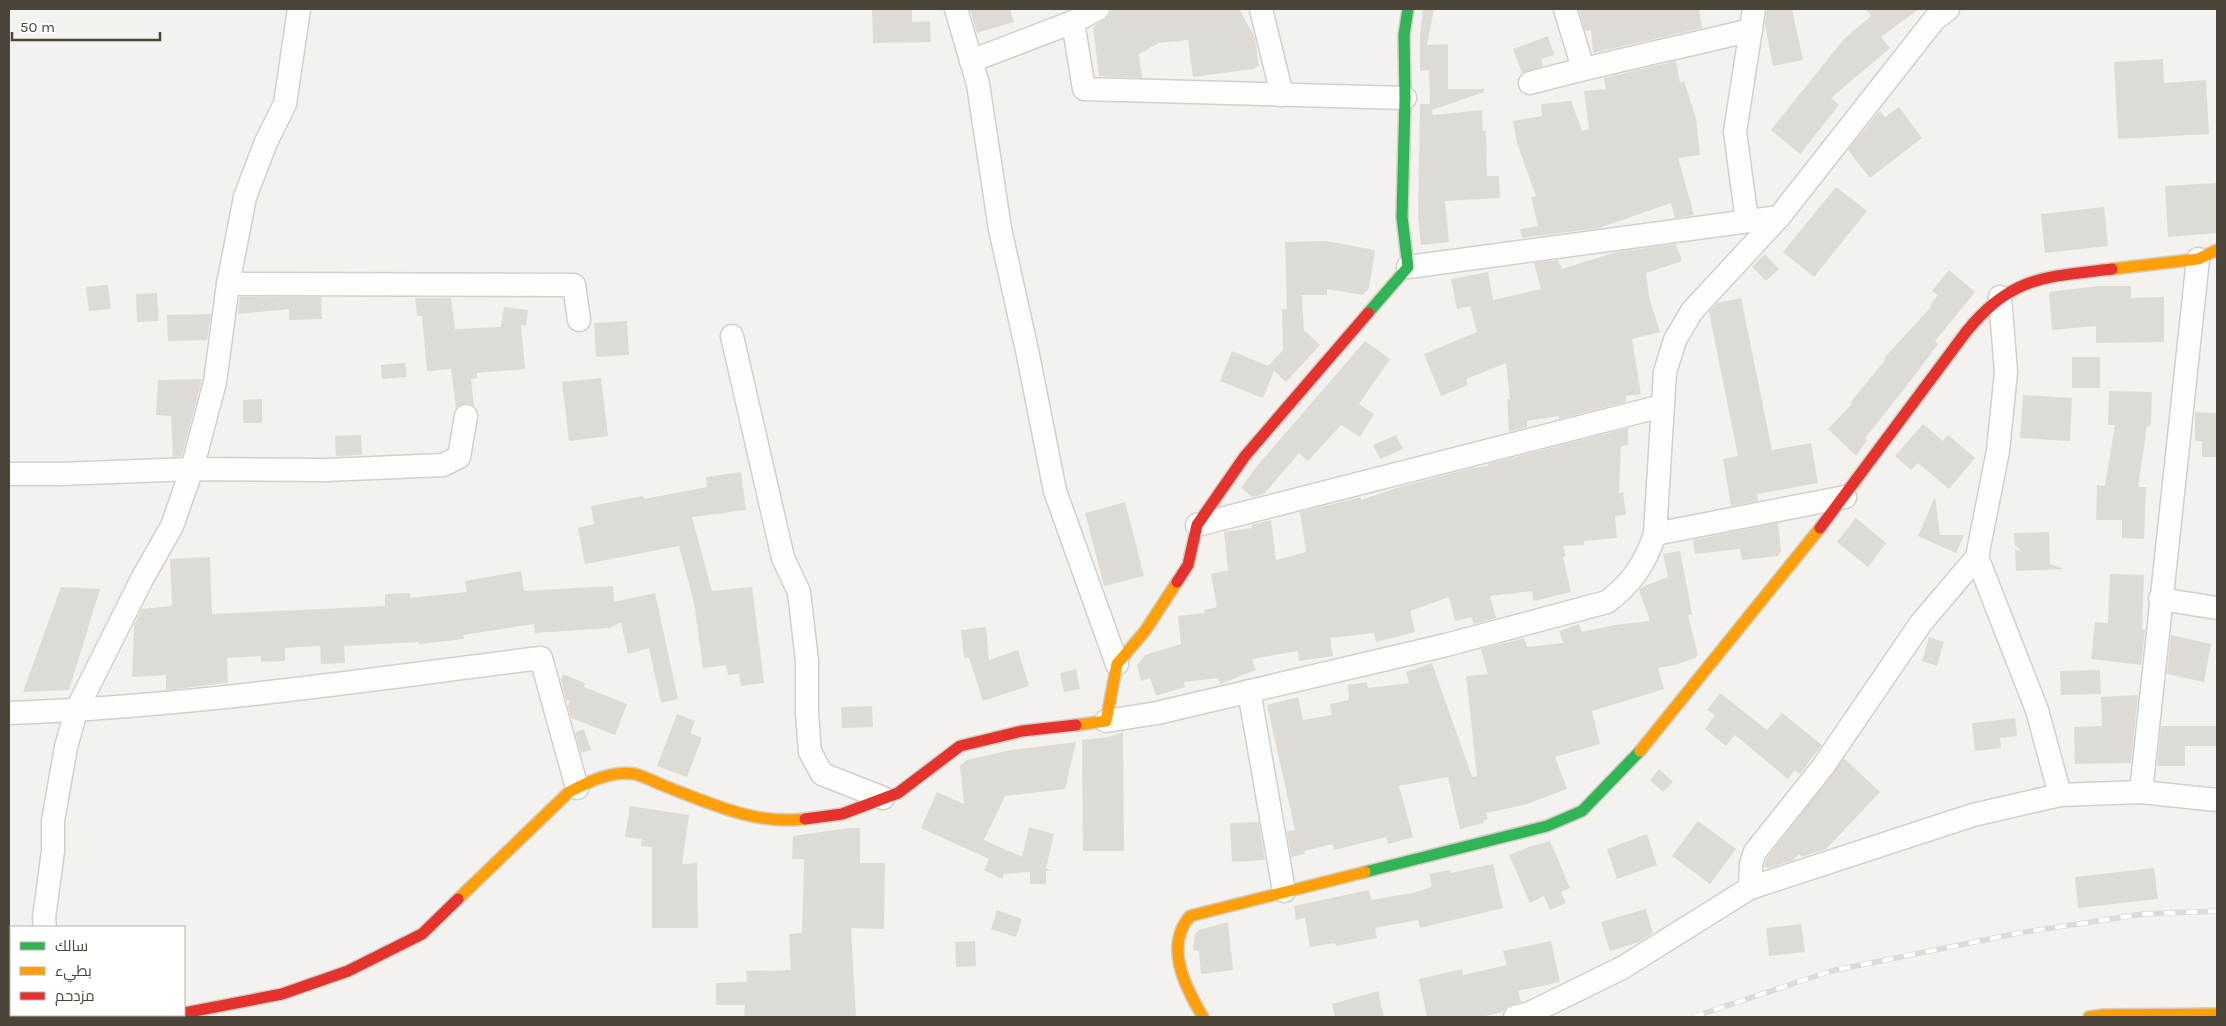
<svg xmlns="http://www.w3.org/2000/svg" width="2226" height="1026" viewBox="0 0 2226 1026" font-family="Karla,Cairo,sans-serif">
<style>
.building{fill:#dedbd6}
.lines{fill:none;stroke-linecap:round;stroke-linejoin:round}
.street-casing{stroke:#d2d0cb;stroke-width:25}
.fast-casing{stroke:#d3cfc5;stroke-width:14}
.slow-casing{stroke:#d3cfc5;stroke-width:14}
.jam-casing{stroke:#d3cfc5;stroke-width:14}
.street{stroke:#fdfdfc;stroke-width:22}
.fast{stroke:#30b455;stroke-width:11}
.slow{stroke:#ff9f0a;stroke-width:11}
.jam{stroke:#e5322d;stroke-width:11}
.rail-casing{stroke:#dbdbda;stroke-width:5.5}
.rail{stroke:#fff;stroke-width:4;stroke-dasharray:11;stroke-linecap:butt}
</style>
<rect width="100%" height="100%" fill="#f4f2ee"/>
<!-- building -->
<g class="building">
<polygon points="872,9 912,9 912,22 930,21 931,42 873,43"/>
<polygon points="970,9 1010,9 1014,22 977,33"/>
<polygon points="1112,9 1239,9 1255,38 1259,66 1253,69 1193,77 1188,40 1159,43 1139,54 1142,78 1099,76 1093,27 1109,16"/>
<polygon points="1423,9 1434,9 1427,45 1448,44 1448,89 1484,89 1484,92 1432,110 1433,115 1482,110 1483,131 1486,131 1487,176 1499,176 1500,198 1445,201 1449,242 1421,245 1418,216 1420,104 1430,104 1429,70 1420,71 1420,36"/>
<polygon points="1579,9 1699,9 1702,28 1593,53 1591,30 1585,31"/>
<polygon points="1767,9 1792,9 1803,60 1773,66 1765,25"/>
<polygon points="1866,9 1919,9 1881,37 1890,48 1831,98 1839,105 1800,154 1771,130 1844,39 1871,16"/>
<polygon points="1548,36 1554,55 1541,59 1543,66 1522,73 1513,49"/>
<polygon points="2163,59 2164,83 2206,80 2209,134 2118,139 2114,62"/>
<polygon points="1676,61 1680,83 1684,81 1696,118 1700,155 1678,158 1694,215 1675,218 1671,203 1599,228 1522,238 1520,229 1538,226 1531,197 1536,196 1517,143 1513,121 1542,116 1541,104 1571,101 1582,131 1589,129 1584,91 1606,89 1604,78"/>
<polygon points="1899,107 1922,138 1870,178 1848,150 1877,114 1880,111 1885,117"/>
<polygon points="2217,183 2217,233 2168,237 2165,186"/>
<polygon points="1836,187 1867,211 1814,277 1783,252"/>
<polygon points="2104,207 2108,246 2045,253 2041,214"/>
<polygon points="1326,241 1375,250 1369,288 1363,295 1327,289 1327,295 1302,295 1304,330 1320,345 1286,382 1274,371 1263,398 1220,381 1232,351 1268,366 1283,350 1282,309 1287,309 1285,242"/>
<polygon points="1676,244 1682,261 1646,273 1649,297 1660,332 1632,339 1641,394 1626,396 1626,402 1559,419 1559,416 1527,421 1527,427 1509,432 1507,399 1510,399 1506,363 1466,379 1468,385 1441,396 1424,354 1477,332 1470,306 1457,309 1451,279 1488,272 1493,300 1541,289 1534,263 1558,260 1562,269 1616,252"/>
<polygon points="1765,254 1779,269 1766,281 1752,267"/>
<polygon points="1949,270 1975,292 1935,341 1938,344 1905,388 1865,438 1867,440 1856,456 1828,429 1852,404 1850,403 1886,359 1884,358 1932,306 1930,305 1938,295 1932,291"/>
<polygon points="108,285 111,309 89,311 86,287"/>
<polygon points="2099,286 2131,286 2131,298 2164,297 2164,342 2096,343 2096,326 2052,330 2049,292"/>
<polygon points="157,293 159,321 137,322 136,294"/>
<polygon points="240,297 321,297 322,319 289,320 289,309 238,314"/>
<polygon points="415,298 451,298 455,329 501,327 504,307 528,310 526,326 521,325 525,369 477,373 477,378 471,379 474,406 469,403 462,404 456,408 451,369 427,371 422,316 417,316"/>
<polygon points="1741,298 1772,450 1811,443 1818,483 1757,494 1758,501 1731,506 1723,459 1738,456 1709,312 1717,303"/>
<polygon points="211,314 207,340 168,341 167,315"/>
<polygon points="627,321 629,355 596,357 594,323"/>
<polygon points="1365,341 1390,359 1359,404 1374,414 1360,437 1341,425 1308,461 1299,453 1264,494 1252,497 1241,488 1257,466"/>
<rect x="2072" y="357" width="28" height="31"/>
<polygon points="405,363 407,377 382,379 381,365"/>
<polygon points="601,378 608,436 569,441 562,382"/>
<polygon points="202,379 182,456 173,457 171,416 156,415 158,380"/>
<polygon points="2109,391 2152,392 2151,426 2147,426 2138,487 2146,487 2144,539 2122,538 2122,520 2096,520 2097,485 2105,486 2115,425 2108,425"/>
<polygon points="2023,395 2072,398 2070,441 2020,438"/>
<polygon points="262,399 262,423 243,423 243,400"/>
<polygon points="2195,412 2217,413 2217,457 2202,457 2202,441 2195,441"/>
<polygon points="1923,424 1943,441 1948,435 1975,458 1949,489 1918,463 1911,470 1895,456"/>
<polygon points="1628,428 1628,445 1621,446 1619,493 1623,492 1626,515 1615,516 1617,538 1584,541 1584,545 1563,546 1566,556 1563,557 1571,592 1534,601 1532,591 1490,596 1496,618 1474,624 1471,617 1455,621 1449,597 1410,611 1415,632 1376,642 1374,633 1330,638 1333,656 1299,661 1298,651 1252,659 1256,670 1220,684 1218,678 1184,682 1185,687 1156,696 1150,678 1141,681 1137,665 1145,655 1181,644 1178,616 1205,613 1204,610 1217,607 1211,574 1228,570 1224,532 1252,528 1251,525 1271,520 1276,560 1306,552 1300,512 1361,497 1361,500 1400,487 1472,468 1488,466 1488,464"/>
<polygon points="361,435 362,455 336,456 335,436"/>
<polygon points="1396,435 1403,449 1380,459 1373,445"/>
<polygon points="741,472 746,510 692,517 712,591 752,587 764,683 741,686 739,674 728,675 726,665 703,668 694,603 679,546 585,564 578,528 594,524 591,506 643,496 644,499 707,487 706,477"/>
<polygon points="1935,497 1940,535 1964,535 1956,553 1918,536"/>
<polygon points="1125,502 1144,576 1104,586 1085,513"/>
<polygon points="1856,518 1886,543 1868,567 1837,542"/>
<polygon points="1778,523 1781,551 1778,556 1742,560 1740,549 1695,554 1693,540"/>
<polygon points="2049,532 2050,564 2064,569 2016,571 2015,549 2022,552 2015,545 2014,533"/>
<polygon points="1680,551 1692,614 1688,615 1698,655 1695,658 1675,665 1658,668 1664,689 1592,711 1600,744 1555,757 1567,789 1524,805 1486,813 1488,819 1483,821 1484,823 1460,829 1448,777 1399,786 1413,837 1388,844 1386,837 1334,850 1333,844 1304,851 1305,854 1291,857 1287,831 1295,830 1267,705 1298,697 1303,720 1332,715 1330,704 1349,700 1348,685 1367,682 1368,688 1409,683 1406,672 1432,663 1472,777 1477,776 1466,676 1488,674 1481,649 1524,638 1527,647 1563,643 1559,631 1579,624 1582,632 1615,625 1650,621 1639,590 1642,587 1668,577 1663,554"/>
<polygon points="210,557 212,614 385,606 385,594 410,593 410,598 467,592 465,581 521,571 524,591 613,586 614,602 655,593 678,699 661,703 649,648 628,654 621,622 610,628 535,633 534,624 463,635 464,639 419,644 419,642 344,646 345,663 321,664 320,646 285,648 285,661 261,662 261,656 227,658 228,683 166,690 166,675 132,677 134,625 142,609 172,606 170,559"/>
<polygon points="2110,574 2144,575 2142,629 2145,630 2141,665 2091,659 2095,622 2108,623"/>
<polygon points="61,587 100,589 69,690 23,692"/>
<polygon points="986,627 989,660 1018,650 1029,686 983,701 969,658 964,658 961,630"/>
<polygon points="2171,635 2211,644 2204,682 2167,674"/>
<polygon points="1929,637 1944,642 1937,666 1922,661"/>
<polygon points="1076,669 1080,689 1064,692 1060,673"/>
<polygon points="2100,670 2101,694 2061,695 2060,671"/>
<polygon points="563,674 585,683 584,687 627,704 615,735 571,718 568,706 570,701 566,700 561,680"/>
<polygon points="1720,693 1767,730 1782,713 1822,745 1800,774 1795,770 1788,779 1735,735 1726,746 1705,729 1715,716 1707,710"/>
<polygon points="2138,695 2131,763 2075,764 2074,727 2102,726 2101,697"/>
<polygon points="872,706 873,727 842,728 841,707"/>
<polygon points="677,714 695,721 690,733 702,738 687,777 657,766"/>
<polygon points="2015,718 2017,736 2000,738 2001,748 1975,751 1972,723"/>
<polygon points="2161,726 2216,726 2216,746 2185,746 2185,766 2157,766"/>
<polygon points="584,729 591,750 581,753 575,732"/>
<polygon points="1123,732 1124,851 1083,851 1082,740 1108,737"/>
<polygon points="1076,742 1065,789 1005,796 984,840 1022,857 1029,827 1054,834 1046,868 1051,871 1046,871 1046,884 1030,884 1030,872 1004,874 1002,879 984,870 989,859 921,828 937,792 964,804 960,766 967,760 1011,750"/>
<polygon points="1844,758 1880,792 1826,849 1802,857 1799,854 1794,860 1768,868 1764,866 1767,858"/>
<polygon points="1659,769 1673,782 1663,792 1650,780"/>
<polygon points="630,806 689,815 682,864 697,863 698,928 652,928 652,847 641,846 642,839 625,837"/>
<polygon points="1698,821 1736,849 1710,884 1672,856"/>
<polygon points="1259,822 1265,860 1232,862 1230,823"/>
<polygon points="849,828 860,828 860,863 885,863 884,929 851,928 856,1017 744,1017 745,1005 716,1005 716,983 747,982 746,971 791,970 789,934 802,933 804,859 792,859 793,836"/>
<polygon points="1647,834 1657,865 1617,879 1607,849"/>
<polygon points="1550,841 1570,888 1561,892 1566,903 1550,910 1544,896 1530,903 1509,855 1529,847"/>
<polygon points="1493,864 1503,908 1420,928 1418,920 1375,928 1377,938 1336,946 1335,943 1310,947 1305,918 1296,920 1294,906 1369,890 1371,900 1412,893 1432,887 1429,874 1450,870 1451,873"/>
<polygon points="2154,868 2158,899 2078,908 2075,877"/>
<polygon points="1646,909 1653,933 1639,942 1610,951 1601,922"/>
<polygon points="997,910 1022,919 1016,937 991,929"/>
<polygon points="1228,922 1233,970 1201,974 1199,951 1193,950 1195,934 1199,930"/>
<polygon points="1801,924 1805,952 1769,956 1766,928"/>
<polygon points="975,941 976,966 956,967 955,942"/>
<polygon points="1551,941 1560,982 1518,991 1521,1002 1506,1007 1503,1012 1481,1017 1427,1017 1419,979 1462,969 1463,975 1507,965 1503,951"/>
<polygon points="1378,991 1384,1017 1335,1017 1332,1004"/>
</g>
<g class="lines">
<defs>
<g id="street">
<polyline points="956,9 978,84 1000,229 1028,355 1055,491 1117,664"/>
<polyline points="1261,9 1282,95"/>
<polyline points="1565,9 1583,68"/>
<polyline points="1073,22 1084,89 1405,98"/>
<polyline points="971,61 1073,22 1098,9"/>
<path d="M 1530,83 C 1603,63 1678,48 1751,30"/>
<polyline points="1747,221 1735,132 1754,9"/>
<polyline points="1408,267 1779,217"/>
<polyline points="228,284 574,285 579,320"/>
<polyline points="732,336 783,558 799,592 807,661 807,714 810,752 822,774 883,798"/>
<polyline points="9,474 60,474 192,469 327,470 443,465 459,457 466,416"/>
<polyline points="1197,525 1662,406"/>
<polyline points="1655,534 1845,497"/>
<polyline points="1977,557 2037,710 2060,795"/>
<polyline points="2160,599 2217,608"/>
<polyline points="1249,691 1284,891"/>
<path d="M 9,713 C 187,707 364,680 541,658 L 577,788"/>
<path d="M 1106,721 L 1157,713 L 1446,645 L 1607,602 C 1632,583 1645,564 1655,534 L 1665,372 L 1675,340 L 1692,311 L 1779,217 L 1934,20 L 1948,9"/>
<polyline points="2141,792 2198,259"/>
<polyline points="1750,888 1751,864 1755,852 1822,768 1921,623 1977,557 1998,451 2006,372 2000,297"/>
<polyline points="45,927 44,918 53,851 53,821 66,747 76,711 142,579 172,526 192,469 215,382 228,284 245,197 266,142 285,104 299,9"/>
<polyline points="64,1015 64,1017"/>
<polyline points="1515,1017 1530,1013 1622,968 1750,888 1973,815 2060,795 2141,792 2217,800"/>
</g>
<g id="fast">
<polyline points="1368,313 1408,267 1402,217 1405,98 1404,35 1408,9"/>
<polyline points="1365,872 1547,826 1582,811 1640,751"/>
</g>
<g id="slow">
<polyline points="2112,269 2198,259 2217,250"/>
<polyline points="1076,725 1106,721 1117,664 1145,631 1177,582"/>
<polyline points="1640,751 1820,528"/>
<path d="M 458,899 L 569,792 C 588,782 612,770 635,774 C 646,777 657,783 667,787 C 712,804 755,825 805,819"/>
<path d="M 1203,1017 C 1185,987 1164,946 1190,916 L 1365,872"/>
<polyline points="2089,1017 2103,1015 2217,1014"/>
</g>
<g id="jam">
<path d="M 1820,528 L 1966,332 C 2011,276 2045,277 2112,269"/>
<polyline points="1177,582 1188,565 1197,525 1245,456 1368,313"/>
<polyline points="805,819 842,814 898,793 960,746 1022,731 1076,725"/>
<polyline points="184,1013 282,994 348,971 422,934 458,899"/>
<polyline points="157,1017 173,1015"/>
</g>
</defs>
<!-- street casing -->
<use href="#street" class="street-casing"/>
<!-- fast casing -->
<use href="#fast" class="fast-casing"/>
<!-- slow casing -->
<use href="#slow" class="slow-casing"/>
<!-- jam casing -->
<use href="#jam" class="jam-casing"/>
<!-- street -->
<use href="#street" class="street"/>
<!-- fast -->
<use href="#fast" class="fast"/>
<!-- slow -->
<use href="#slow" class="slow"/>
<!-- jam -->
<use href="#jam" class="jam"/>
<defs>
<polyline id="rail" points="1693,1017 1831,971 2019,933 2143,914 2217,911"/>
</defs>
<!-- rail casing -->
<use href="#rail" class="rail-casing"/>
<!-- rail -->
<use href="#rail" class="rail"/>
</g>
<!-- border -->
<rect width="2226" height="1026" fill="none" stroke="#4b4439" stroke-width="20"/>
<!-- legend -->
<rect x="10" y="926" width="175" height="90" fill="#ffffff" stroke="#b7b4b0"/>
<rect x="20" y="942" width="25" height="8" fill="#30b455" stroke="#b7b4b0"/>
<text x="55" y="951" font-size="15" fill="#4b4439">سالك</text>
<rect x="20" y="967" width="25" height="8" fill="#ff9f0a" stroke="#b7b4b0"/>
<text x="55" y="976" font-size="15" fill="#4b4439">بطيء</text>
<rect x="20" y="992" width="25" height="8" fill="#e5322d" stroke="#b7b4b0"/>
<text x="55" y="1001" font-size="15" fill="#4b4439">مزدحم</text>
<!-- scale -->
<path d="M12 32v8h148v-8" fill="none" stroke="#4b4439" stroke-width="2.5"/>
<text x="20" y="32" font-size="15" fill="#4b4439" stroke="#ffffff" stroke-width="4" paint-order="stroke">50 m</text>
</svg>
